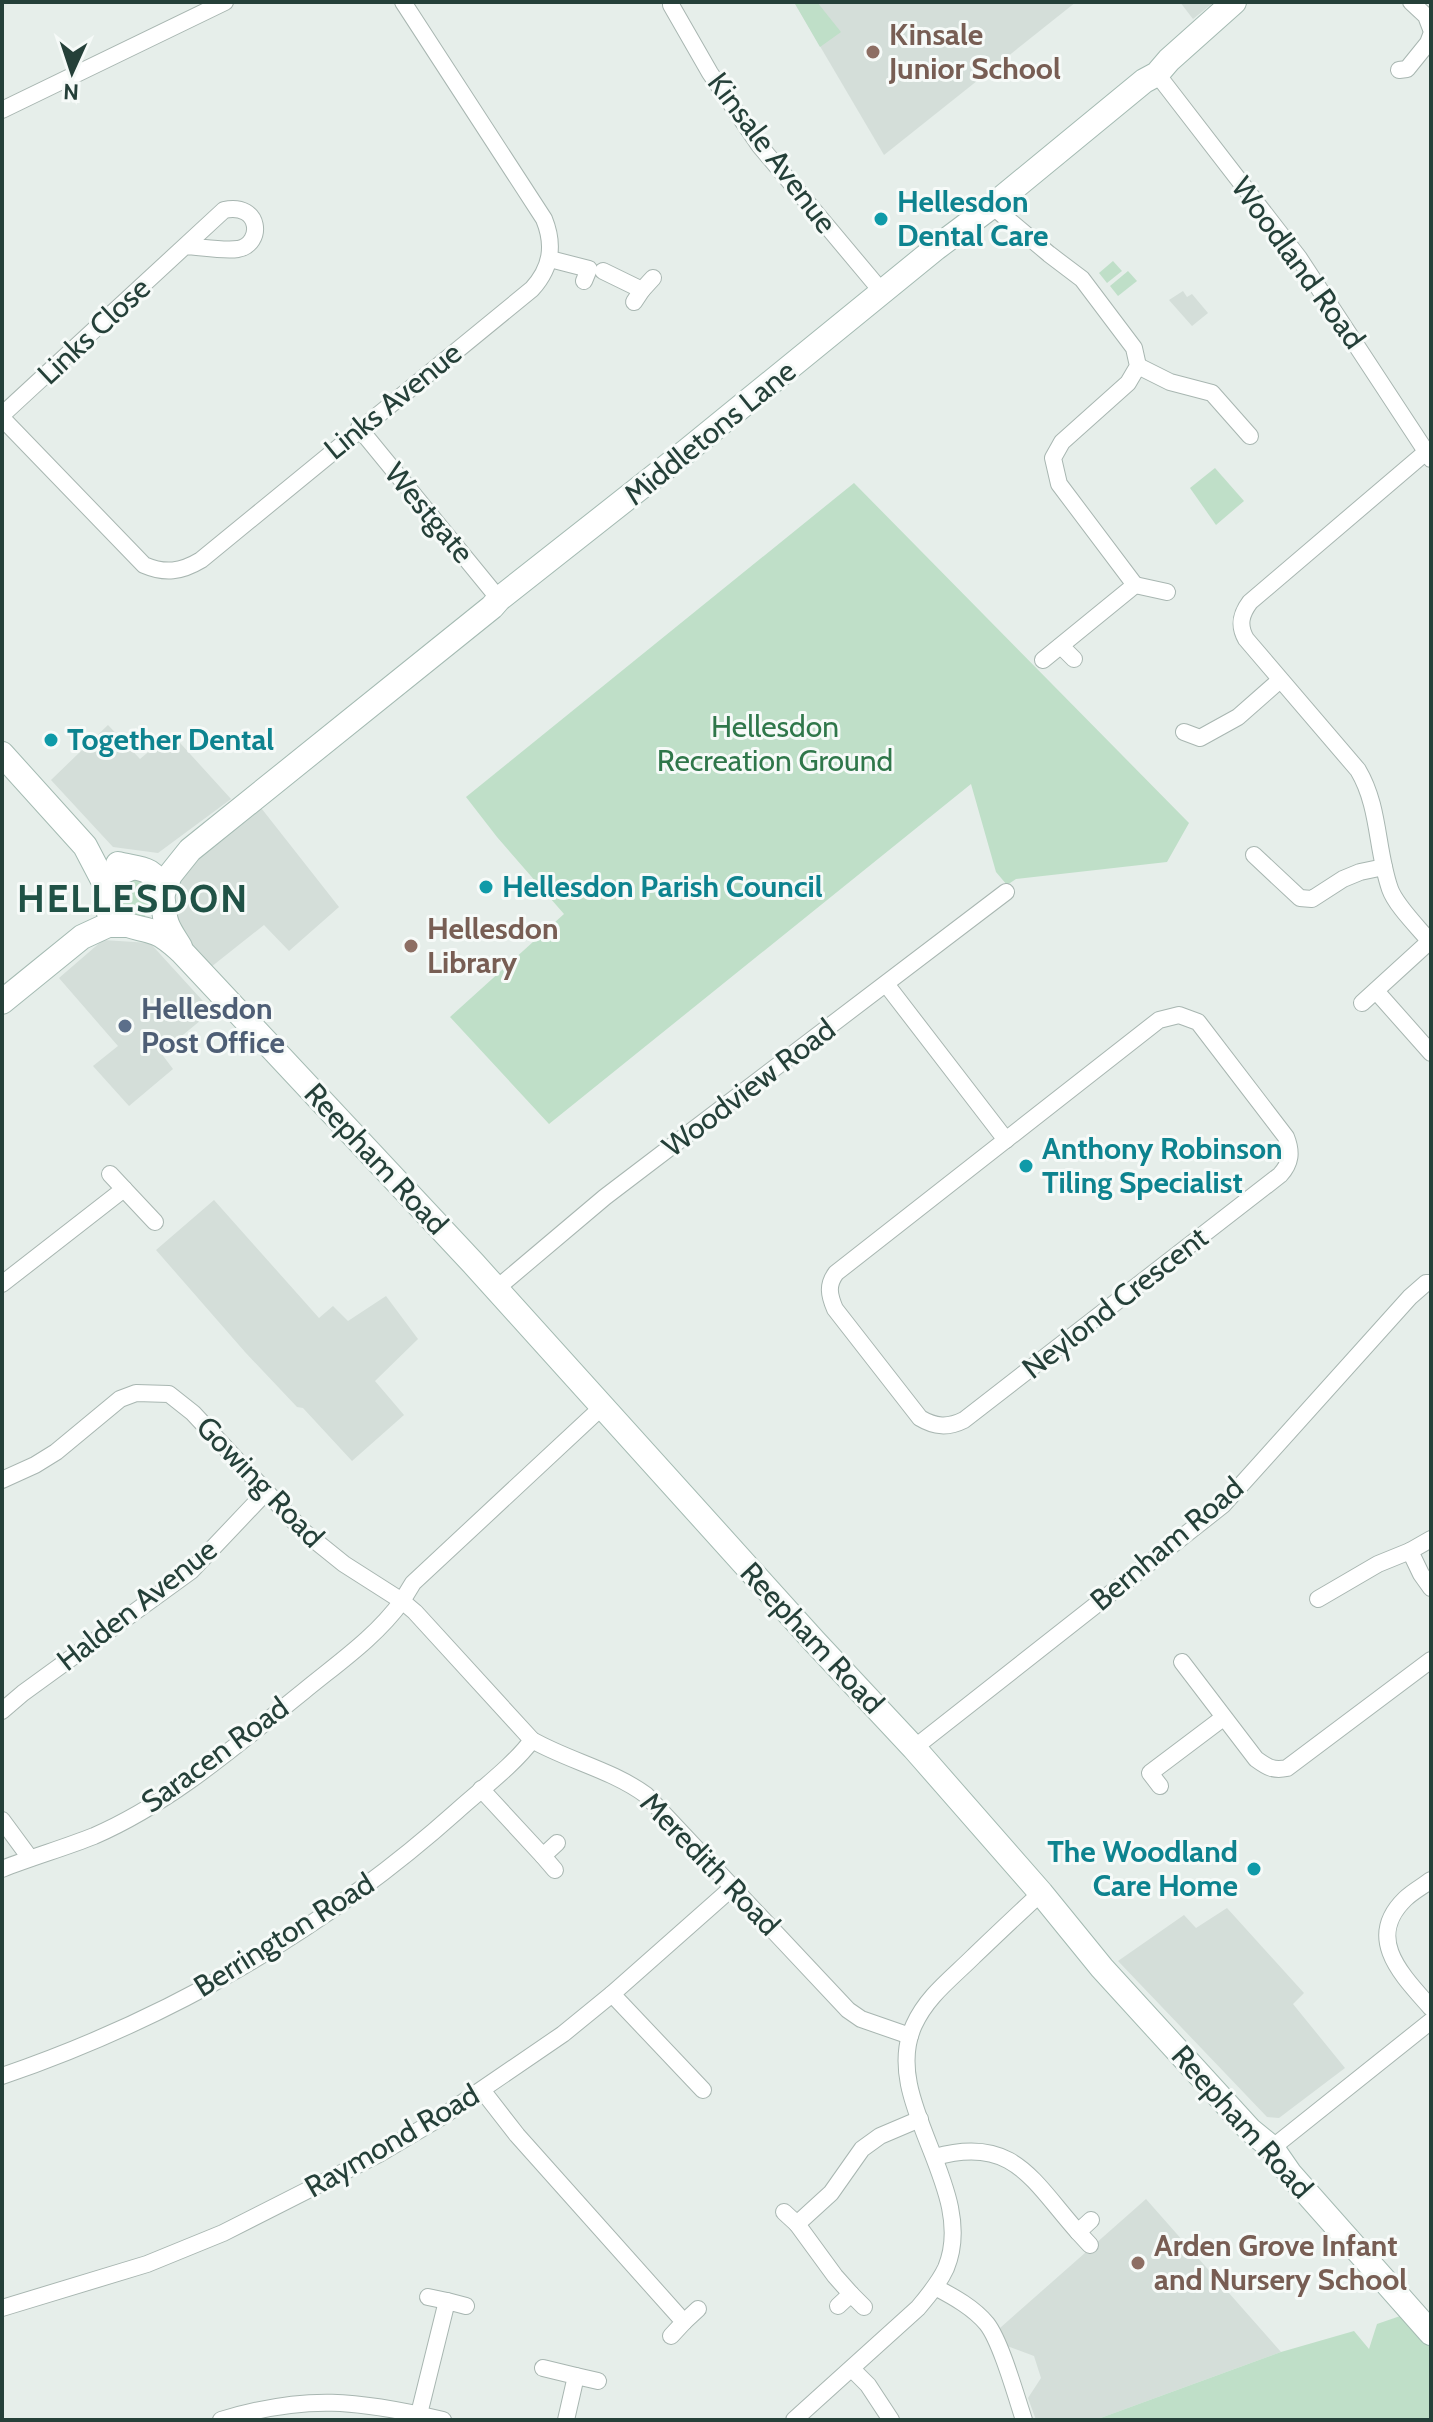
<svg xmlns="http://www.w3.org/2000/svg" width="1433" height="2422" viewBox="0 0 1433 2422" font-family="Cabin,sans-serif">
<style>
.built{fill:#d4ded9}
.green{fill:#bfdfc8}
.lines{fill:none;stroke-linecap:round;stroke-linejoin:round}
.street-casing{stroke:#a8b6b1;stroke-width:18}
.secondary-casing{stroke:#a4bab2;stroke-width:26}
.street{stroke:#fff;stroke-width:16}
.secondary{stroke:#fff;stroke-width:24}
.education-dot{fill:#8d6e63;stroke:#f6faf8;stroke-width:3}
.culture-dot{fill:#0f9aa8;stroke:#f6faf8;stroke-width:3}
.service-dot{fill:#5c6f8a;stroke:#f6faf8;stroke-width:3}
.labels{text-anchor:middle;stroke-width:6;stroke-linejoin:round;paint-order:stroke}
.education-label{font-size:30px;font-weight:bold;fill:#785e54;stroke:#f6faf8;text-anchor:start}
.street-label{font-size:30px;fill:#254039;stroke:#f6faf8}
.culture-label{font-size:30px;font-weight:bold;fill:#0d838f;stroke:#f6faf8;text-anchor:start}
.park-label{font-size:30px;fill:#2f774a;stroke:#f6faf8}
.service-label{font-size:30px;font-weight:bold;fill:#4e5e75;stroke:#f6faf8;text-anchor:start}
.district-label{font-size:38px;font-weight:bold;letter-spacing:2px;fill:#205246;stroke:#f6faf8}
</style>
<rect width="100%" height="100%" fill="#e6eeea"/>
<!-- built -->
<g class="built">
<polygon points="794,2 1076,2 884,155"/>
<polygon points="1180,2 1214,2 1193,19"/>
<polygon points="1183,291 1187,297 1192,294 1208,313 1192,326 1169,300"/>
<polygon points="108,725 140,759 171,733 231,799 158,853 113,847 51,780"/>
<polygon points="258,804 339,907 289,951 264,925 211,967 190,946 176,922 178,873"/>
<polygon points="103,940 150,943 212,1011 161,1053 173,1069 129,1106 93,1066 118,1046 59,978"/>
<polygon points="214,1200 319,1318 333,1306 348,1321 386,1296 418,1339 375,1381 404,1415 352,1461 303,1408 297,1407 245,1352 156,1250"/>
<polygon points="1227,1908 1304,1993 1293,2004 1345,2068 1279,2118 1267,2117 1118,1961 1184,1915 1196,1928"/>
<polygon points="1146,2199 1281,2352 1095,2420 1036,2420 1028,2398 1041,2378 1034,2356 1007,2346 1000,2328"/>
</g>
<!-- green -->
<g class="green">
<polygon points="794,2 817,2 841,32 820,47"/>
<polygon points="1113,261 1122,271 1107,283 1099,273"/>
<polygon points="1128,271 1137,281 1118,296 1110,286"/>
<polygon points="1215,468 1244,501 1216,525 1190,488"/>
<polygon points="854,483 1189,823 1167,862 1016,879 1007,885 996,872 971,784 549,1124 450,1017 564,914 497,837 466,797"/>
<polygon points="132,876 148,882 154,905 143,918 118,914 113,891"/>
<polygon points="1406,2314 1431,2344 1431,2420 1095,2420 1281,2352 1354,2331 1369,2349 1377,2324"/>
</g>
<g class="lines">
<defs>
<g id="street">
<polyline points="1411,2 1426,16 1431,29"/>
<polyline points="671,5 710,73 759,145 883,293"/>
<polyline points="1399,70 1407,69 1428,43 1431,35"/>
<polyline points="1157,74 1299,258 1431,459"/>
<polyline points="2,110 225,2"/>
<polyline points="992,206 1049,254 1082,279 1134,348 1138,366 1128,383 1062,442 1053,458 1059,484 1135,585 1043,660"/>
<polyline points="550,259 589,269 584,281"/>
<polyline points="603,271 642,290 634,302"/>
<polyline points="642,290 653,278"/>
<polyline points="1138,366 1170,382 1212,393 1250,436"/>
<path d="M 2,415 L 224,210 C 261,202 264,244 238,249 C 222,251 202,247 185,246"/>
<path d="M 2,418 L 144,565 C 165,574 181,572 201,560 L 532,289 C 551,268 555,246 544,219 L 403,2"/>
<polyline points="359,428 499,599"/>
<path d="M 1426,452 L 1250,602 C 1241,614 1238,625 1246,639 L 1358,770 C 1380,807 1376,849 1390,889 C 1396,906 1419,928 1431,943"/>
<polyline points="1135,585 1167,592"/>
<polyline points="1061,646 1074,659"/>
<polyline points="1184,732 1200,738 1238,717 1280,680"/>
<polyline points="1254,855 1300,898 1312,899 1343,879 1360,872 1384,867"/>
<polyline points="886,984 1006,1140"/>
<polyline points="1376,991 1431,1053"/>
<polyline points="1362,1003 1430,941"/>
<path d="M 1179,1015 L 1198,1022 L 1286,1137 C 1292,1152 1291,1163 1280,1175 L 964,1420 C 948,1428 935,1427 920,1418 L 835,1309 C 829,1295 827,1285 836,1273 L 1159,1020 Z"/>
<polyline points="124,1189 155,1222"/>
<polyline points="2,1284 124,1189 110,1174"/>
<polyline points="496,1289 605,1197 1006,892"/>
<polyline points="2,1480 35,1465 56,1452 120,1399 136,1393 169,1394 193,1413 303,1531 344,1564 402,1601 413,1583 602,1407"/>
<polyline points="1431,1539 1410,1551 1421,1574 1431,1588"/>
<polyline points="1318,1599 1378,1564 1410,1551"/>
<path d="M 1182,1662 L 1256,1759 C 1267,1767 1273,1771 1287,1768 L 1431,1660"/>
<polyline points="2,1711 23,1693 191,1571 265,1493"/>
<polyline points="914,1748 1223,1505 1410,1297 1426,1283 1431,1283"/>
<polyline points="1160,1786 1150,1773 1223,1718"/>
<polyline points="481,1789 543,1856 557,1843"/>
<polyline points="2,1820 30,1858"/>
<polyline points="543,1856 555,1870"/>
<path d="M 2,1869 C 32,1857 64,1848 94,1836 C 172,1802 238,1744 304,1691 C 338,1663 376,1637 402,1601 L 415,1612 L 532,1740 C 569,1761 612,1770 646,1795 L 848,2010 L 861,2019 L 910,2036"/>
<path d="M 1431,1880 C 1423,1886 1412,1892 1405,1899 C 1364,1939 1403,1976 1431,2008"/>
<polyline points="612,1994 703,2090"/>
<path d="M 2,2076 C 169,2019 325,1929 457,1811 C 479,1791 515,1764 532,1740"/>
<polyline points="482,2090 517,2135 684,2322 671,2336"/>
<polyline points="1272,2148 1431,2021"/>
<path d="M 935,2157 C 1013,2135 1032,2180 1078,2232 L 1091,2220"/>
<polyline points="784,2212 797,2224 831,2193 862,2149 880,2136 920,2119"/>
<polyline points="797,2224 835,2276 851,2294 838,2306"/>
<polyline points="1078,2232 1090,2245"/>
<path d="M 935,2287 C 954,2297 974,2308 987,2324 C 1001,2342 1016,2396 1024,2420"/>
<polyline points="851,2294 864,2307"/>
<polyline points="428,2297 447,2301"/>
<polyline points="2,2308 147,2264 223,2233 379,2154 443,2116 563,2034 612,1994 733,1887"/>
<polyline points="684,2322 698,2309"/>
<polyline points="543,2368 576,2376 566,2420"/>
<polyline points="852,2369 868,2385 891,2420"/>
<polyline points="576,2376 598,2381"/>
<polyline points="419,2414 447,2301 466,2306"/>
<path d="M 221,2420 C 306,2394 358,2400 443,2420"/>
<path d="M 794,2420 L 918,2308 C 929,2295 939,2283 946,2268 C 979,2189 879,2101 914,2025 C 927,1996 952,1978 974,1956 C 996,1935 1018,1914 1041,1893"/>
</g>
<g id="secondary">
<polyline points="2,754 85,846 107,888"/>
<path d="M 118,864 C 128,867 140,867 149,872 C 168,884 160,906 167,924 C 170,932 176,940 180,947"/>
<path d="M 131,868 C 106,876 93,905 119,921 C 130,928 144,928 156,933 C 166,937 174,945 182,952 L 473,1263 L 814,1641 L 914,1748 L 1041,1893 L 1102,1968 L 1250,2130 L 1272,2148 L 1290,2174 L 1431,2333"/>
<polyline points="163,893 170,875 190,850 492,607 499,599 688,450 936,248 992,206 1144,81 1157,74 1169,60 1234,2"/>
<polyline points="2,1002 82,937 108,925 126,925"/>
</g>
</defs>
<!-- street casing -->
<use href="#street" class="street-casing"/>
<!-- secondary casing -->
<use href="#secondary" class="secondary-casing"/>
<!-- street -->
<use href="#street" class="street"/>
<!-- secondary -->
<use href="#secondary" class="secondary"/>
</g>
<!-- markers -->
<g class="education-dot">
<circle cx="873" cy="52" r="8"/>
<circle cx="411" cy="946" r="8"/>
<circle cx="1138" cy="2263" r="8"/>
</g>
<g class="culture-dot">
<circle cx="881" cy="219" r="8"/>
<circle cx="51" cy="740" r="8"/>
<circle cx="486" cy="887" r="8"/>
<circle cx="1026" cy="1166" r="8"/>
<circle cx="1254" cy="1869" r="8"/>
</g>
<circle class="service-dot" cx="125" cy="1026" r="8"/>
<g class="labels">
<!-- education labels -->
<g class="education-label">
<text x="889" y="45">Kinsale<tspan x="889" dy="34">Junior School</tspan></text>
<text x="427" y="939">Hellesdon<tspan x="427" dy="34">Library</tspan></text>
<text x="1154" y="2256">Arden Grove Infant<tspan x="1154" dy="34">and Nursery School</tspan></text>
</g>
<!-- street labels -->
<g class="street-label">
<text transform="translate(772 153) rotate(53)" y="10">Kinsale Avenue</text>
<text transform="translate(1298 263) rotate(54)" y="10">Woodland Road</text>
<text transform="translate(94 331) rotate(-43)" y="10">Links Close</text>
<text transform="translate(393 401) rotate(-39)" y="10">Links Avenue</text>
<text transform="translate(710 433) rotate(-39)" y="10">Middletons Lane</text>
<text transform="translate(429 513) rotate(50)" y="10">Westgate</text>
<text transform="translate(749 1088) rotate(-37)" y="10">Woodview Road</text>
<text transform="translate(376 1159) rotate(47)" y="10">Reepham Road</text>
<text transform="translate(1115 1303) rotate(-38)" y="10">Neylond Crescent</text>
<text transform="translate(260 1482) rotate(46)" y="10">Gowing Road</text>
<text transform="translate(1167 1544) rotate(-40)" y="10">Bernham Road</text>
<text transform="translate(137 1605) rotate(-38)" y="10">Halden Avenue</text>
<text transform="translate(812 1638) rotate(47)" y="10">Reepham Road</text>
<text transform="translate(215 1755) rotate(-36)" y="10">Saracen Road</text>
<text transform="translate(710 1864) rotate(46)" y="10">Meredith Road</text>
<text transform="translate(284 1935) rotate(-32)" y="10">Berrington Road</text>
<text transform="translate(1242 2122) rotate(48)" y="10">Reepham Road</text>
<text transform="translate(392 2141) rotate(-30)" y="10">Raymond Road</text>
</g>
<!-- culture labels -->
<g class="culture-label">
<text x="897" y="212">Hellesdon<tspan x="897" dy="34">Dental Care</tspan></text>
<text x="67" y="750">Together Dental</text>
<text x="502" y="897">Hellesdon Parish Council</text>
<text x="1042" y="1159">Anthony Robinson<tspan x="1042" dy="34">Tiling Specialist</tspan></text>
<text x="1238" y="1862" text-anchor="end">The Woodland<tspan x="1238" dy="34">Care Home</tspan></text>
</g>
<!-- park labels -->
<g class="park-label">
<text x="775" y="737">Hellesdon<tspan x="775" dy="34">Recreation Ground</tspan></text>
</g>
<!-- service labels -->
<g class="service-label">
<text x="141" y="1019">Hellesdon<tspan x="141" dy="34">Post Office</tspan></text>
</g>
<!-- district labels -->
<g class="district-label">
<text x="133" y="912">HELLESDON</text>
</g>
</g>
<!-- border -->
<rect width="1433" height="2422" fill="none" stroke="#254039" stroke-width="8"/>
<!-- north arrow -->
<g transform="translate(72 72) rotate(183)" stroke="#f6faf8" stroke-width="6" paint-order="stroke">
<path d="M0-6L14 30L0 20L-14 30Z" fill="#254039"/>
<text y="-12" font-size="22" font-weight="bold" text-anchor="middle" fill="#254039">N</text>
</g>
</svg>
